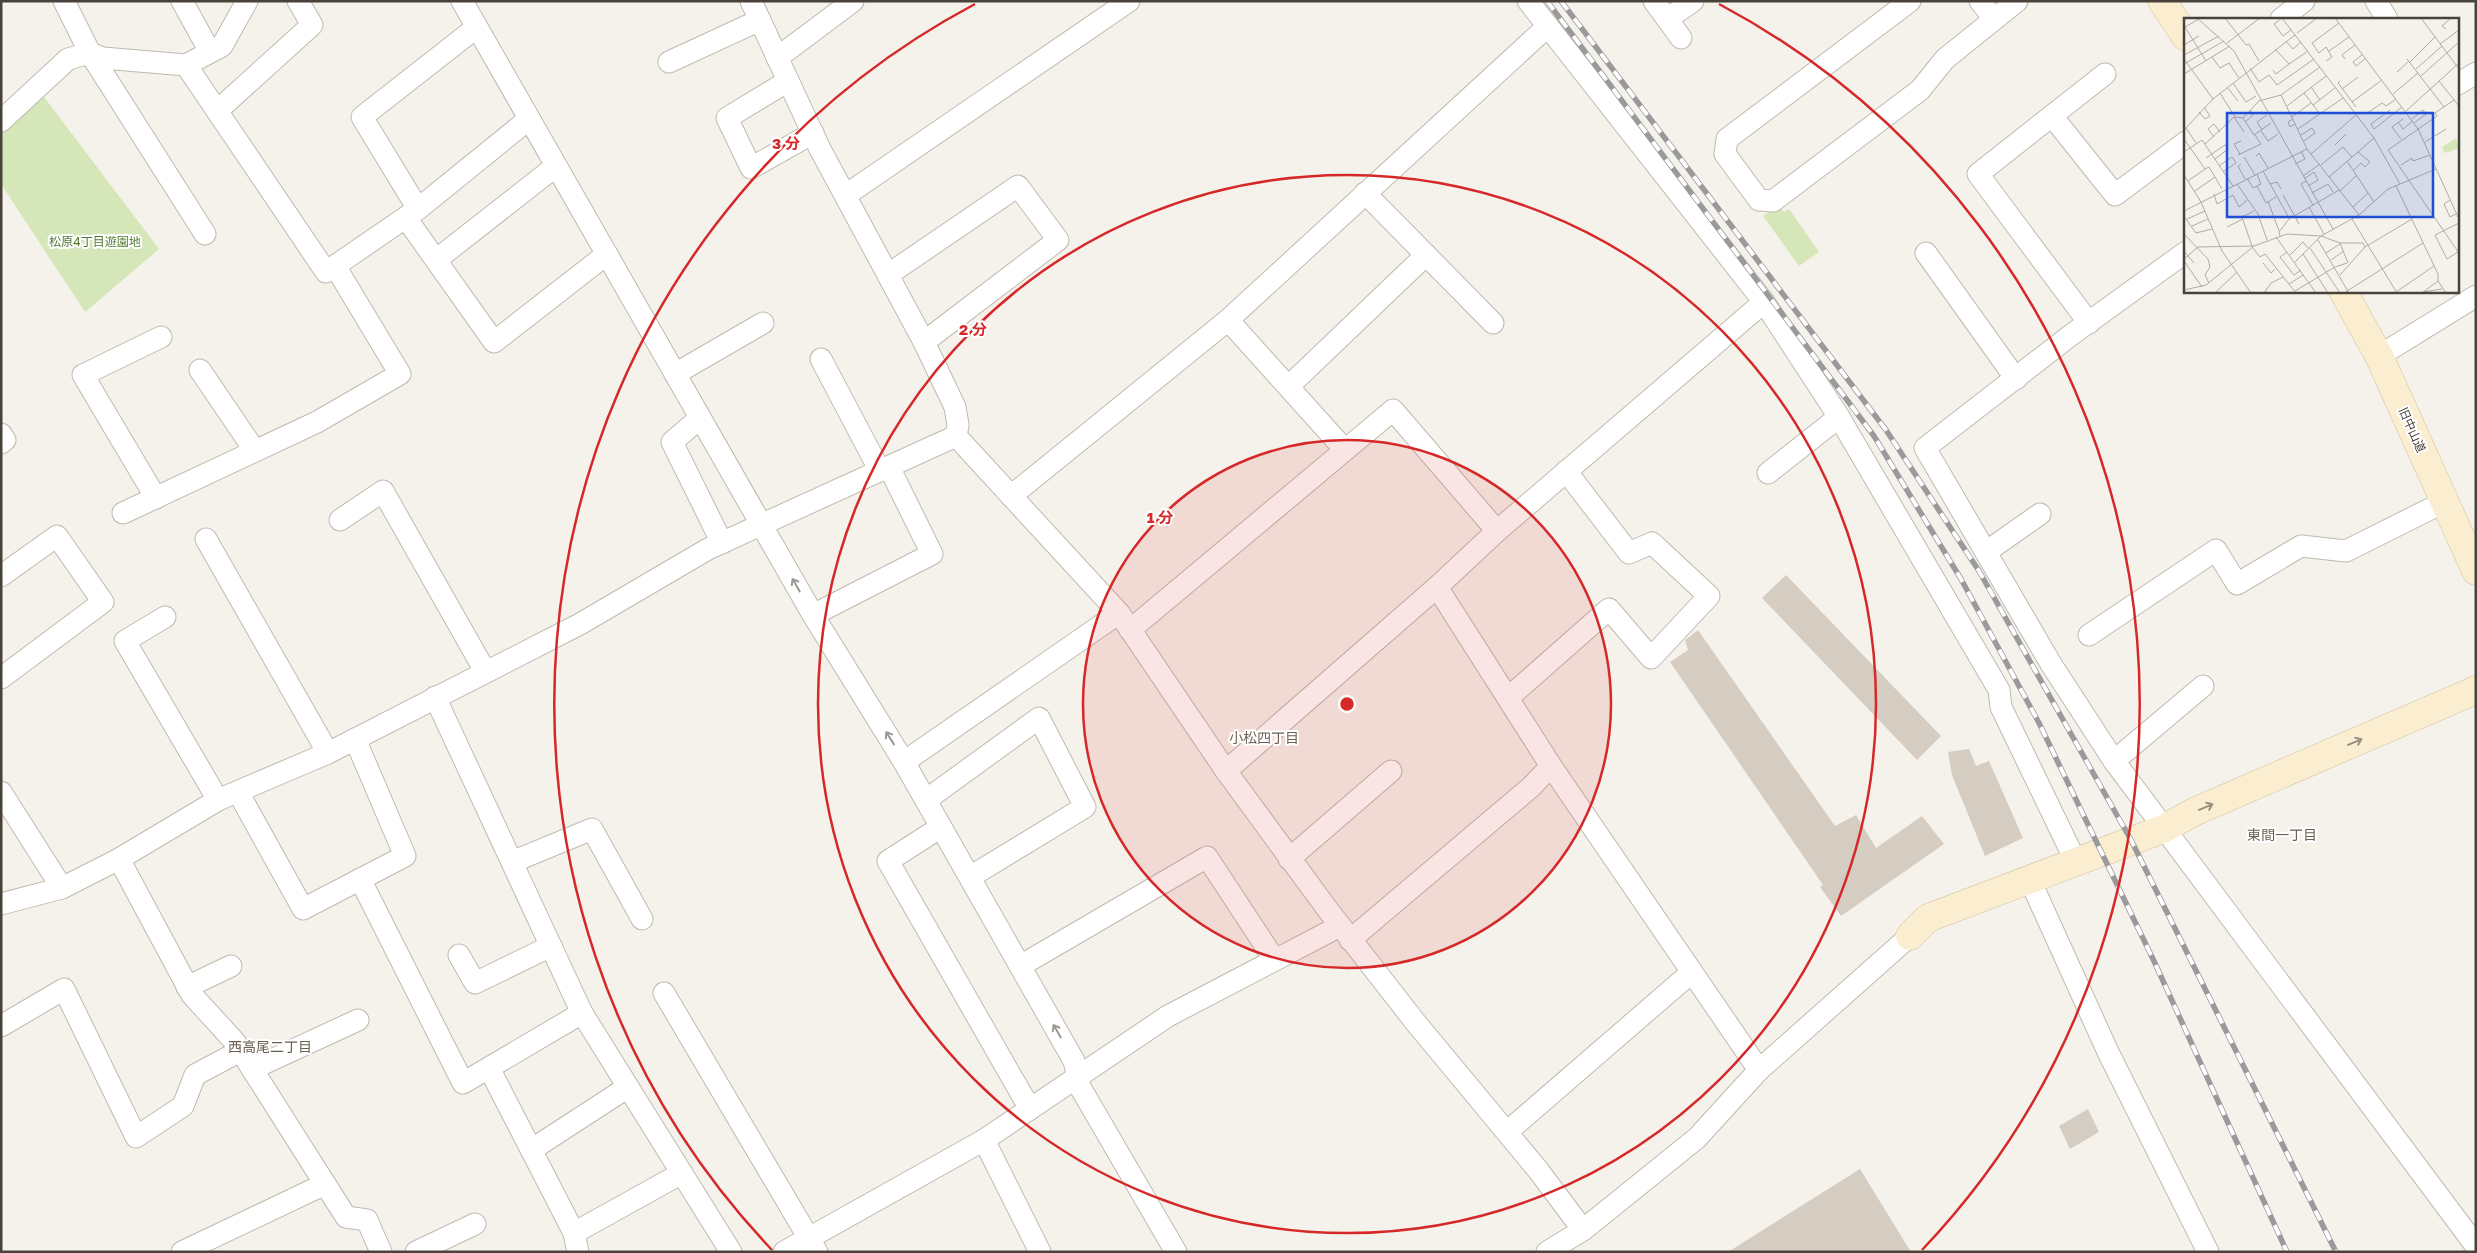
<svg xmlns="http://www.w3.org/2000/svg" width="2477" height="1253" viewBox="0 0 2477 1253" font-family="'Golos Text','Noto Sans JP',sans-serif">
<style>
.green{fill:#d5e6b9}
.building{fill:#d6cdc2}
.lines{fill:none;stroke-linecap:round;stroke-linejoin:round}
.street-casing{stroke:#c0b9af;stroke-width:23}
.secondary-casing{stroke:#d1c19f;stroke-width:29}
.street{stroke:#fff;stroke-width:21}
.secondary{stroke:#fbeed0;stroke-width:28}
.rail-casing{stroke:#9a9a9a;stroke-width:5.5}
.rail{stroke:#fff;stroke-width:4;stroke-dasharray:11;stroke-linecap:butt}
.oneway{stroke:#9b9793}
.oneway2{stroke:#998f7e}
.ring{fill:none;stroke:#d62828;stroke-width:2.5}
.labels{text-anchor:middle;stroke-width:4;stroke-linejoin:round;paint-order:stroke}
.park-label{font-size:12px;fill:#507830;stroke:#fff}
.street-label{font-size:12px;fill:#49423a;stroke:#fff}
.neighbourhood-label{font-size:14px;fill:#6b5f52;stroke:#fff}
.inset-road{fill:none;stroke:#b0aca5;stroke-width:1}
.view{fill:#1d4ed8;fill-opacity:0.15;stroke:#1d4ed8;stroke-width:2.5}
.inset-edge{fill:none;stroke:#49423a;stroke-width:2.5}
.centre{fill:#d62828;stroke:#fff;stroke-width:2.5}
.ring-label{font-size:15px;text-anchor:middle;font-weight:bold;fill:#d62828;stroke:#fff;stroke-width:4;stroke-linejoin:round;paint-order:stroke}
</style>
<rect width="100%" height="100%" fill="#f5f2ec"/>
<!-- green -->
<g class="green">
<polygon points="38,89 159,249 85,312 1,184 1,129"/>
<polygon points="1779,205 1784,212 1789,209 1819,252 1799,266 1763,216"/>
</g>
<!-- building -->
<g class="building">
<polygon points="1786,575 1941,736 1917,760 1762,598"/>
<polygon points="1698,630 1835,826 1856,815 1876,848 1922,816 1944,844 1841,916 1820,887 1823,885 1670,662 1688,650 1685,640"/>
<polygon points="1969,749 1976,766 1989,761 2023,838 1985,856 1952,775 1948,752"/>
<polygon points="2088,1109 2099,1132 2070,1149 2059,1126"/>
<polygon points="1860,1169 1911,1252 1728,1252"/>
</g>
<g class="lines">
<defs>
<g id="street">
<polyline points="64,1 90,53 103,58 186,65 222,46 247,1"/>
<polyline points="182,1 210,52"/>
<polyline points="462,1 813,615 904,762 1074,1061 1080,1087 1176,1252"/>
<polyline points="751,1 820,149 924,342 955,407 958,425 956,436"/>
<polyline points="1528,1 1764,302 1839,417 1999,690 2001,707 2076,862"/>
<polyline points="1654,1 1681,38"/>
<polyline points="1910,1 1727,139 1725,154 1759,200 1773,201 1920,90 1945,59 2017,1"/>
<polyline points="1980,1 1994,19"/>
<polyline points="2376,1 2387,19"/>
<polyline points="1667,19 1693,1"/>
<polyline points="2281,19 2304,1"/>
<polyline points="777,58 853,1"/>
<polyline points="669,62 760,20"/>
<polyline points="186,65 326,272 418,209 529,119"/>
<polyline points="788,81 727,118 751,168 813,133"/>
<polyline points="2458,84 2476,73"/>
<polyline points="217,111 312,25 298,1"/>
<polyline points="2052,116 2115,195 2186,142"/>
<polyline points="1,121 68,59 90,53 205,234"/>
<polyline points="1365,193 1493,323"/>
<polyline points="846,195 1129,1"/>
<polyline points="418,209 362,117 477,27"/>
<polyline points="406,218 494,342 607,254"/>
<polyline points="2186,252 2071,335 1925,448 2051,664 2114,761 2476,1246"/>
<polyline points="1926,253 2016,379"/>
<polyline points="436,260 556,166"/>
<polyline points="889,274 1018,186 1058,240 924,342"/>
<polyline points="1228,320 1345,450"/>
<polyline points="2089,323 1978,174 2105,74"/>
<polyline points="2379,356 2476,296"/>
<polyline points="821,359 880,471"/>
<polyline points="200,370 255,451"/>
<polyline points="675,374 763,323"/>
<polyline points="1289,386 1426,255"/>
<polyline points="700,418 672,442 722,543"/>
<polyline points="1,434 5,440 1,443"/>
<polyline points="956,436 1119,613 1226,771 1328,910 1416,1023 1538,1170 1583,1230"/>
<polyline points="1768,473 1839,417"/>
<polyline points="1011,496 1228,320 1548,26"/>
<polyline points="156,498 83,375 161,337"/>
<polyline points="123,513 317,422 400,374 335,266"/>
<polyline points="340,520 383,491 485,671"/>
<polyline points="206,539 328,753"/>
<polyline points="1986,552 2040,514"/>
<polyline points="1,576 57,536 103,602 1,678"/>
<polyline points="1437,587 1551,766 1759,1070"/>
<polyline points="813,615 932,554 889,467"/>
<polyline points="165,617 125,641 218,800"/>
<polyline points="1130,630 1393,410 1497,531"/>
<polyline points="2089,635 2216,550 2237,584 2301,546 2346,551 2444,502"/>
<polyline points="435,697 582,1013 731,1252"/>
<polyline points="1508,698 1609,609 1651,658 1709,596 1652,543 1629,553 1566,471"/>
<polyline points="2114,761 2203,686"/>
<polyline points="904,762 1119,613"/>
<polyline points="1226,771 1437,587 1497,531 1764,302"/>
<polyline points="1,792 62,888"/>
<polyline points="238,792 303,909 405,856 355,739"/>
<polyline points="926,800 1039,718 1085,807 970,877"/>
<polyline points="941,827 888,861 1030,1109"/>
<polyline points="119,859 192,995 235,1042 346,1217 367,1220 381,1252"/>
<polyline points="1289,859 1391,771"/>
<polyline points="512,862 592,829 642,919"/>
<polyline points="360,879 463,1083 582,1013"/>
<polyline points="2030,880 2108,1052 2208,1252"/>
<polyline points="1,904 62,888 119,859 218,800 328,753 580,624 708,549 956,436"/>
<polyline points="1350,940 1531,787 1551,766"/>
<polyline points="459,955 475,983 551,946"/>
<polyline points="1020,966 1207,857 1274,959"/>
<polyline points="187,987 231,966"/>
<polyline points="664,993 817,1252"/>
<polyline points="1,1026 64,989 136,1137 183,1106 195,1075 240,1051"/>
<polyline points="489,1068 574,1233 578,1252"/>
<polyline points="252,1069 358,1020"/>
<polyline points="1507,1132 1692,972"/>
<polyline points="984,1140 1040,1252"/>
<polyline points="531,1150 628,1087"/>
<polyline points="574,1233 682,1173"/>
<polyline points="182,1252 325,1184"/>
<polyline points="416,1252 475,1224"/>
<polyline points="784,1252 984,1140 1168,1016 1340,926"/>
<polyline points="1547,1252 1583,1230 1697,1138 1759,1070 1910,936"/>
</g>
<g id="secondary">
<polyline points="2162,1 2186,37"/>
<polyline points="2343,291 2379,356 2476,571"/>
<polyline points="1910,936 1928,918 2163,829 2196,811 2476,690"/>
</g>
</defs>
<!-- street casing -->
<use href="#street" class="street-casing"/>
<!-- secondary casing -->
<use href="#secondary" class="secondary-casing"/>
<!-- street -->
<use href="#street" class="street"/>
<!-- secondary -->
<use href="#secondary" class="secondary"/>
<defs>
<g id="rail">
<polyline points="1547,1 1874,436 1961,579 2039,723 2153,959 2287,1252"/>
<polyline points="1561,1 1886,430 1979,571 2131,840 2336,1252"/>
</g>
</defs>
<!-- rail casing -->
<use href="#rail" class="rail-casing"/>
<!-- rail -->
<use href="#rail" class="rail"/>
</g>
<!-- one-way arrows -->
<defs><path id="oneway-shaft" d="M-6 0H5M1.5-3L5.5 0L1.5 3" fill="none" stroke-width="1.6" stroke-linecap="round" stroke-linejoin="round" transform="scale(1.25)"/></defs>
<g class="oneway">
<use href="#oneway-shaft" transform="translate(796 585) rotate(-120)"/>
<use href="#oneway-shaft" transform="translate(890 738) rotate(-122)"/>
<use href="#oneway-shaft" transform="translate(1057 1031) rotate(-120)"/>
</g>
<g class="oneway2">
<use href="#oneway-shaft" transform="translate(2355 742) rotate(-23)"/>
<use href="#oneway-shaft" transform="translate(2206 807) rotate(-23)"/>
</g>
<!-- distance rings -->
<circle cx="1347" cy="704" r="264" fill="#d62828" fill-opacity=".12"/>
<g class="ring">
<circle cx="1347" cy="704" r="264"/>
<circle cx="1347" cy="704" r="529"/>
<path d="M772 1250A793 793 0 0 1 975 4M1719 4A793 793 0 0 1 1922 1250"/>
</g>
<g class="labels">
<!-- park labels -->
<g class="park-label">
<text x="95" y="246">松原4丁目遊園地</text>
</g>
<!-- street labels -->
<g class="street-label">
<text transform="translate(2412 430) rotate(66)" y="4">旧中山道</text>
</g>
<!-- neighbourhood labels -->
<g class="neighbourhood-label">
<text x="1264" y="743">小松四丁目</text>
<text x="2282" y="840">東間一丁目</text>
<text x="270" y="1052">西高尾二丁目</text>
</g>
</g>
<!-- overview -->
<g transform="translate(2184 18)">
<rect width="275" height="275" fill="#f5f2ec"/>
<path d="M 272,120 L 275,130 L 261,135 L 258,129 Z" fill="#d5e6b9"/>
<path class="inset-road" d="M 13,0 L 50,33 L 149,211M 41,0 L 62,27 L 65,26 L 75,43M 98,0 L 190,120 L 216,166M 98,0 L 90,6 L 99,18 L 107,12M 151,0 L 234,111 L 275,201M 237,0 L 275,51M 15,1 L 1,9 L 22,43M 262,11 L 258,8 L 267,0M 113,15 L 133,0M 102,23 L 109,31 L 117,24M 43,25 L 76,0M 256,26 L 275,12M 0,27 L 15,18M 91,31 L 105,46 L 124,33M 145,33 L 165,19M 0,37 L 35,18M 178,37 L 169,44 L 172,48 L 182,40M 28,39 L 36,50 L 45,45 L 55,60M 0,41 L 29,81M 161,41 L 158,37 L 171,27M 223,41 L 260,89M 142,43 L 148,39 L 142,29 L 135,35 L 128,25 L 155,5M 226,44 L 251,19M 0,46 L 40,23M 66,50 L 75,64 L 85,57 L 93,67 L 130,41M 232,51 L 258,28M 89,52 L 92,56 L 105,46M 213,54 L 225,43M 0,56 L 46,28M 237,58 L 275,24M 156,63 L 154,65 L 172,89M 255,63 L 275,88M 49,65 L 62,84 L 72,78M 43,69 L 54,83M 127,69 L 136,82M 158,71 L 174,59M 36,75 L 51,99 L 59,100 L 75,83 L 97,77 L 136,49M 120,75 L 136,96M 209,76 L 234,55M 97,77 L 123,131 L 175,197M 270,82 L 251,95 L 253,98 L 204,132 L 275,235M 168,84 L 198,62M 129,87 L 151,70M 103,88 L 142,58M 206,92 L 187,106 L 190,111 L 218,89M 222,93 L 275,45M 15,94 L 21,101 L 26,98 L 20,89M 182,96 L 198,85 L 202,88 L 212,81M 108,99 L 127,85M 59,100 L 70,117 L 87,105M 109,101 L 104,104 L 106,109 L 111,106M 228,101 L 239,92 L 242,96 L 230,105M 61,104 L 69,97 L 66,92M 214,104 L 219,111 L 229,103M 2,110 L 12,125M 114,111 L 159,80M 0,112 L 29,81 L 111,17M 78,112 L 73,104 L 83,97M 77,113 L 84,123 L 94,116M 117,117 L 128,110 L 131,115 L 120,123M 30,119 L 24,111 L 30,106 L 36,114M 0,121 L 21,151 L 25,149 L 38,171M 217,121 L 208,109 L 219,101M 241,124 L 262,111M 21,126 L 50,99 L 60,114M 151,127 L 162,116M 0,134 L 18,122 L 49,168M 56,136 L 50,126 L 57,123M 127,136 L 172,97M 54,137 L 77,126 L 71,117M 72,138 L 75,135 L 84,150M 60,139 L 71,157M 22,140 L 41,127 L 44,131 L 31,141M 163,143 L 190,184M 57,146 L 54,148 L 61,161M 111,146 L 121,141 L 117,133M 137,147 L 159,129 L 168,139M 217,147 L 228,140 L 229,143 L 246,137M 35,148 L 48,139 L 52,145 L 39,154M 79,153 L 105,200M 169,153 L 177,145 L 181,149 L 186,144 L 174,134M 0,157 L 17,184 L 38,233 L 67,275M 119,158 L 136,146M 145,159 L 190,120M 63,160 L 69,170 L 77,166 L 73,156M 120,161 L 130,154 L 134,162 L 124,168M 4,163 L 21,151M 122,163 L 117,166 L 129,187M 53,166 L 74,196 L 83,222M 86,166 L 93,164 L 97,171M 73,168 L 82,185 L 92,179M 212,168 L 254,256 L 254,263M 11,173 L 31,159M 156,173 L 172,158M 128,175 L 144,166 L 149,174M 30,176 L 33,186 L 49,177 L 55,189 L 63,182M 99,177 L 115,206M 266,182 L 260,186 L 266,199 L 272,196M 84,183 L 95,213M 125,189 L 140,216M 169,189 L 184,175M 0,193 L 123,131M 0,198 L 12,215 L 28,211M 3,201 L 21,193M 168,201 L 213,275M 8,208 L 24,201M 43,209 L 59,201M 0,216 L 24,241 L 26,249 L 21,257 L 25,265M 96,218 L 95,214 L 105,201 L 155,172M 92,219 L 132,275M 134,222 L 165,275M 156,225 L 179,225 L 181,229M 68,228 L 58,199 L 70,193M 68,229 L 76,239 L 81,236 L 112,275M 126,230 L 156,275M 0,233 L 10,245M 103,234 L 96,239 L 110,257 L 117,252M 274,234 L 263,241 L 251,217 L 275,205M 142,235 L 156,226M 119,236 L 144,275M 106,237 L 119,224 L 125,231M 0,241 L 14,229 L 70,228M 147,242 L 160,233M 0,243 L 18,269M 111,244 L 137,218 L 175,197 L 204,171 L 252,151M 79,245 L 87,255 L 91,251M 156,257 L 181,229 L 228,201M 105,266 L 119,257M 0,272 L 22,267 L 70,228 L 103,216 L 137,218 L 156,225 L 164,245M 111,273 L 151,249 L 163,245M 212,274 L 250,248M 239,274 L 258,271M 31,275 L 53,254M 80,275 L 87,265 L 99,259M 160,275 L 239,225M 238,275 L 254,263 L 262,275"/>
<path class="view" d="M 43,95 L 249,95 L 249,199 L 43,199 Z"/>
<rect width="275" height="275" class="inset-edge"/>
</g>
<circle cx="1347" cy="704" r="8" class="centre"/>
<g class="ring-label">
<text x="786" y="149">3 分</text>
<text x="973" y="335">2 分</text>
<text x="1160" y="523">1 分</text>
</g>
<!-- border -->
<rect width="2477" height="1253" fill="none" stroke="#49423a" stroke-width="5"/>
</svg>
